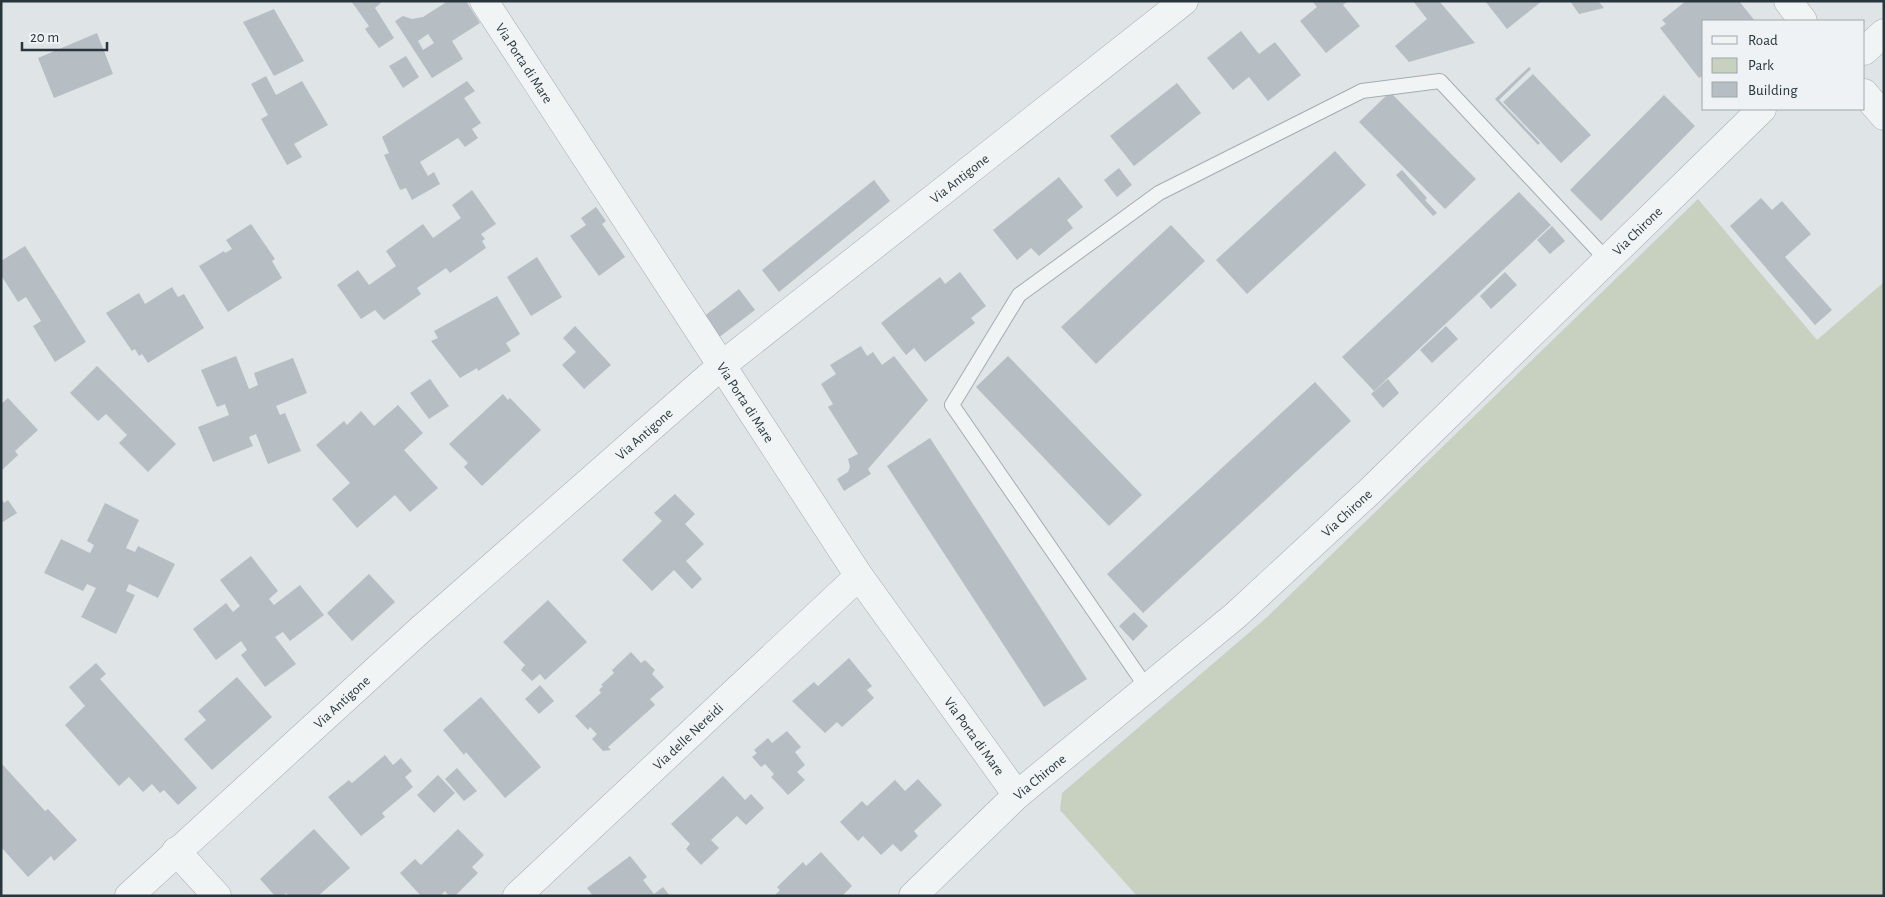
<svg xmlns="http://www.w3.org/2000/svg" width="1885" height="897" viewBox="0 0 1885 897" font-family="'Alegreya Sans',sans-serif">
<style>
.green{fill:#c8d0c0}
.building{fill:#b6bec3;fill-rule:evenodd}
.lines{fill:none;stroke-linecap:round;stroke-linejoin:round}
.lane-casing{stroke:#a5acb0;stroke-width:16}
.street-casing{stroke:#a5acb0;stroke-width:29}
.lane{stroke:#f1f4f5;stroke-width:14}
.street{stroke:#f1f4f5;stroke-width:28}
.labels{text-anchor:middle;stroke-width:4;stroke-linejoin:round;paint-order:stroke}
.street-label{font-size:14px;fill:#29353c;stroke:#eef2f4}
</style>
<rect width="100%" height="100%" fill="#dfe4e7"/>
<!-- green -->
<polygon class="green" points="1698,199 1817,340 1884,282 1884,896 1137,896 1060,810 1062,793 1265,619"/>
<!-- building -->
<g class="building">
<polygon points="351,1 383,1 375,8 394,38 379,48 365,29 369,26"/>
<path d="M 448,1 L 466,1 L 480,23 L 452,41 L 463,59 L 432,78 L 395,21 L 403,16 L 412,19 L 423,17 ZM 428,34 L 434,43 L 423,50 L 418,41 Z"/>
<polygon points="1312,1 1348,1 1343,5 1360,26 1326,53 1300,21 1317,7"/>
<polygon points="1413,1 1439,1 1475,43 1409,62 1395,46 1427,19"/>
<polygon points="1485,1 1542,1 1507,29"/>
<polygon points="1570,1 1598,1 1604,8 1579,14"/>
<polygon points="1686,1 1739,1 1755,21 1704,21 1704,75 1699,78 1660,28 1666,24 1662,20"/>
<polygon points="274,9 304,61 274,76 243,22"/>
<polygon points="1241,31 1259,54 1275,42 1301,75 1268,101 1249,77 1233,90 1207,58"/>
<polygon points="97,33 113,74 54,98 38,58"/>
<polygon points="406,56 419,77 403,88 389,66"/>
<polygon points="1529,67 1531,69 1499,100 1540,143 1538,145 1495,99"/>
<polygon points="1533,74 1591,135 1561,163 1503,102"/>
<polygon points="266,76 276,95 302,81 328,125 294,144 302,157 287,165 261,119 268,115 251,84"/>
<polygon points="467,81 475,91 464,98 481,123 472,129 478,138 465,147 458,138 420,162 428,176 434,172 440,184 412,200 406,188 400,190 384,155 389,153 382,137"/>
<polygon points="1177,83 1201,113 1134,166 1110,136"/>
<polygon points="1390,92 1476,179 1445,209 1359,122"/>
<polygon points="1664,95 1695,126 1601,221 1570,190"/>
<polygon points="1335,151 1366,185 1247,294 1216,260"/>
<polygon points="1119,168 1132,185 1117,197 1104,180"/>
<polygon points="1402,170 1427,198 1425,200 1437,213 1433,216 1396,175"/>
<polygon points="1059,177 1083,207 1067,220 1073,228 1039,256 1031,248 1017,260 993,230"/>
<polygon points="874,180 890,201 779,292 762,270"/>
<polygon points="472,190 496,224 481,234 485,239 482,241 486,248 450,273 446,268 417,288 421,294 384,320 375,310 361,319 337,285 358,270 369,285 396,266 386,251 423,224 433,238 461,218 452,205"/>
<polygon points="1519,192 1551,225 1374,391 1342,357"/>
<polygon points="1761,198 1772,210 1782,201 1811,234 1785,257 1832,310 1815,325 1730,226"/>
<polygon points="596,207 606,221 602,224 625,257 599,276 570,236 586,225 581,218"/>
<polygon points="251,224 275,259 272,261 282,278 228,312 199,266 224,251 225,253 232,249 226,240"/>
<polygon points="1171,225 1205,261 1096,364 1061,327"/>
<polygon points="1552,226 1565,241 1550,254 1537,240"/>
<polygon points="25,246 86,342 55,362 33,326 41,321 26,297 18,302 1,275 1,261"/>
<polygon points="537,257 562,297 531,316 507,277"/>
<polygon points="960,272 986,306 971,318 975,323 925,362 914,348 906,355 881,323 940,277 945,284"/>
<polygon points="1505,272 1517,285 1491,309 1480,296"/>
<polygon points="172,287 178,297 184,294 204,328 148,363 142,354 139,356 135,349 132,351 106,313 139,293 145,304"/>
<polygon points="739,289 755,310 718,338 702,318"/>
<polygon points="497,296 520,334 506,343 511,351 478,371 477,368 460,378 431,341 438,338 434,331"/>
<polygon points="575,326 611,365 584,389 562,365 576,352 563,338"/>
<polygon points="1446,326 1458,339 1432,363 1420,350"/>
<polygon points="861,346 867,356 873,352 882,365 894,356 928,400 868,469 871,474 844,491 837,479 848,472 850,467 848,459 858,454 828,407 833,404 821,384 836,374 830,365"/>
<polygon points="236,356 249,389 258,385 254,373 293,358 307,393 276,406 280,415 285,413 301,451 268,464 256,434 249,437 253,446 213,462 198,427 229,415 225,404 217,407 201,370"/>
<polygon points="1008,356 1142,495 1109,526 976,387"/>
<polygon points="97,366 176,444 148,472 119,443 127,435 106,414 98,421 70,393"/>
<polygon points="430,379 449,406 429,419 410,393"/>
<polygon points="1388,379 1399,393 1383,408 1371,394"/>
<polygon points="1315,382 1351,421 1143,613 1107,574"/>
<polygon points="503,394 508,400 510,398 541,430 482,486 464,467 468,463 449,444"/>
<polygon points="8,398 38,430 15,451 18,455 1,471 1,404"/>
<polygon points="398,405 423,433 404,450 438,488 410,512 395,495 357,528 332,499 350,483 316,445 344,421 347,425 361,411 374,426"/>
<polygon points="930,438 1087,679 1044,707 887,466"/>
<polygon points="675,494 695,514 685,524 704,544 686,561 702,579 692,589 674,570 652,591 622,560 662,521 654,513"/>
<polygon points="1,497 4,503 8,500 17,513 1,523"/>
<polygon points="105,503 139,520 126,548 135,552 138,546 175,564 158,598 129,584 126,591 135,595 116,634 81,617 96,588 87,584 83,591 44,573 61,539 90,553 94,545 87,541"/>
<polygon points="251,556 278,591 269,599 274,605 300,585 324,615 290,641 283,632 275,637 296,664 265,687 241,655 247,650 241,641 216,660 193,629 226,603 233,612 240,606 220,580"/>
<polygon points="369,574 395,602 352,641 327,613"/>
<polygon points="548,600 587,642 545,680 540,674 532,681 521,670 525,665 503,642"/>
<polygon points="1134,612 1148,626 1133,641 1119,626"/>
<polygon points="631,652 641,663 645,660 655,670 652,674 664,687 650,699 655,705 608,747 611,750 603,751 592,739 597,734 590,727 588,730 575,716 601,693 599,690 603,686 601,685 614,673 612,670"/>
<polygon points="849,658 872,686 867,690 874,698 842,727 837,722 825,733 792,701 814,682 818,686"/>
<polygon points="96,663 106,674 100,679 197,788 178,805 164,790 160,793 152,784 143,792 129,777 119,786 65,725 85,706 69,687"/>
<polygon points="237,677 272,717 212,770 184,739 206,720 198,711"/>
<polygon points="540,685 554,701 539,714 525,699"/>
<polygon points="481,697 541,767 505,798 466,752 464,755 443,730"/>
<polygon points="787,731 801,747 795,752 805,765 797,772 805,780 788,795 771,777 774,774 765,764 761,767 752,757 757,753 754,750 768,738 772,743"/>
<polygon points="385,755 393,765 401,758 412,771 405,777 413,787 382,813 385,817 361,836 328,797 349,780 352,783"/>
<polygon points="1,763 45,811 48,809 77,840 54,861 51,856 28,877 1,847"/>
<polygon points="457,768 477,791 464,801 445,779"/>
<polygon points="438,775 455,793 434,813 417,795"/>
<polygon points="723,776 745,800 751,794 764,808 746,825 737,816 711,840 719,848 701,865 686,849 690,844 671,824"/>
<polygon points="918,779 942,805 914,831 918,836 901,852 893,844 881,855 863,836 858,841 840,822 862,801 867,806 895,780 905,791"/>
<polygon points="314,829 350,868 318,896 289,896 286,893 283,896 275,896 260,879"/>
<polygon points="458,829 484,855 472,867 478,873 455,896 449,896 445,891 440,896 421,896 400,873 415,859 421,865"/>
<polygon points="821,852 852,886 842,896 774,896 780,890 777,887 803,862 806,866"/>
<polygon points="630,856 647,877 643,880 654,894 663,887 670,896 593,896 587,888"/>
</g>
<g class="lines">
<defs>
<polyline id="lane" points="1147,688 952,405 1019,295 1159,193 1362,91 1440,81 1606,259"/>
<g id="street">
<path id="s1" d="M 484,1 L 859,576 L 1017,795"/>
<polyline points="1788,1 1803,21"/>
<polyline points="1864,51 1884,33"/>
<polyline points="1864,93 1884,116"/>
<polyline points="176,851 217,896"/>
<path id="s2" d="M 129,896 L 420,630 L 721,366 L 1184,1"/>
<path id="s3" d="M 517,896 L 859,576"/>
<path id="s4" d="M 913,896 L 1017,795 L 1236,615 L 1370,491 L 1762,109"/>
</g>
</defs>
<!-- lane casing -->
<use href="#lane" class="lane-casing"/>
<!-- street casing -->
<use href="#street" class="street-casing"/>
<!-- lane -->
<use href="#lane" class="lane"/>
<!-- street -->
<use href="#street" class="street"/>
</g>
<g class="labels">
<!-- street labels -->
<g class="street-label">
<text dy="5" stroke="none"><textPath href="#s1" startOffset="74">Via Porta di Mare</textPath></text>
<text dy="5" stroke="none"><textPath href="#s2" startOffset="1098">Via Antigone</textPath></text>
<text dy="5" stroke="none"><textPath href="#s4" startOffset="984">Via Chirone</textPath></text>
<text dy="5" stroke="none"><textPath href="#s1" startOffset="479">Via Porta di Mare</textPath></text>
<text dy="5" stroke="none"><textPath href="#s2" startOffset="692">Via Antigone</textPath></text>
<text dy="5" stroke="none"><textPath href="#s4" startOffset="579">Via Chirone</textPath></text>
<text dy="5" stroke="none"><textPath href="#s2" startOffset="288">Via Antigone</textPath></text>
<text dy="5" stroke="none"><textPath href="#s3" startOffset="234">Via delle Nereidi</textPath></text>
<text dy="5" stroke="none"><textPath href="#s1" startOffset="884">Via Porta di Mare</textPath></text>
<text dy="5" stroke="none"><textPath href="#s4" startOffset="174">Via Chirone</textPath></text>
</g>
</g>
<!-- border -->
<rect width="1885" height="897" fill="none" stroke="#29353c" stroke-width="5"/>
<!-- legend -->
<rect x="1702" y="20" width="162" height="90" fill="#eef2f4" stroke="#9fa6aa"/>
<rect x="1712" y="36" width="25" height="8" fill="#f1f4f5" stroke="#9fa6aa"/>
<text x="1748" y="45" font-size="15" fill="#29353c">Road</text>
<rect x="1712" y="58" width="25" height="15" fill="#c8d0c0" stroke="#9fa6aa"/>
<text x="1748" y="70" font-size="15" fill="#29353c">Park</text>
<rect x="1712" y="82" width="25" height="15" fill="#b6bec3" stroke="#9fa6aa"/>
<text x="1748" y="95" font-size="15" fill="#29353c">Building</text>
<!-- scale -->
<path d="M22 42v8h85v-8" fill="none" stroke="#29353c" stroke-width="2.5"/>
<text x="30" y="42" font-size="15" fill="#29353c" stroke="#eef2f4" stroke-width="4" paint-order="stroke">20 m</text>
</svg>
